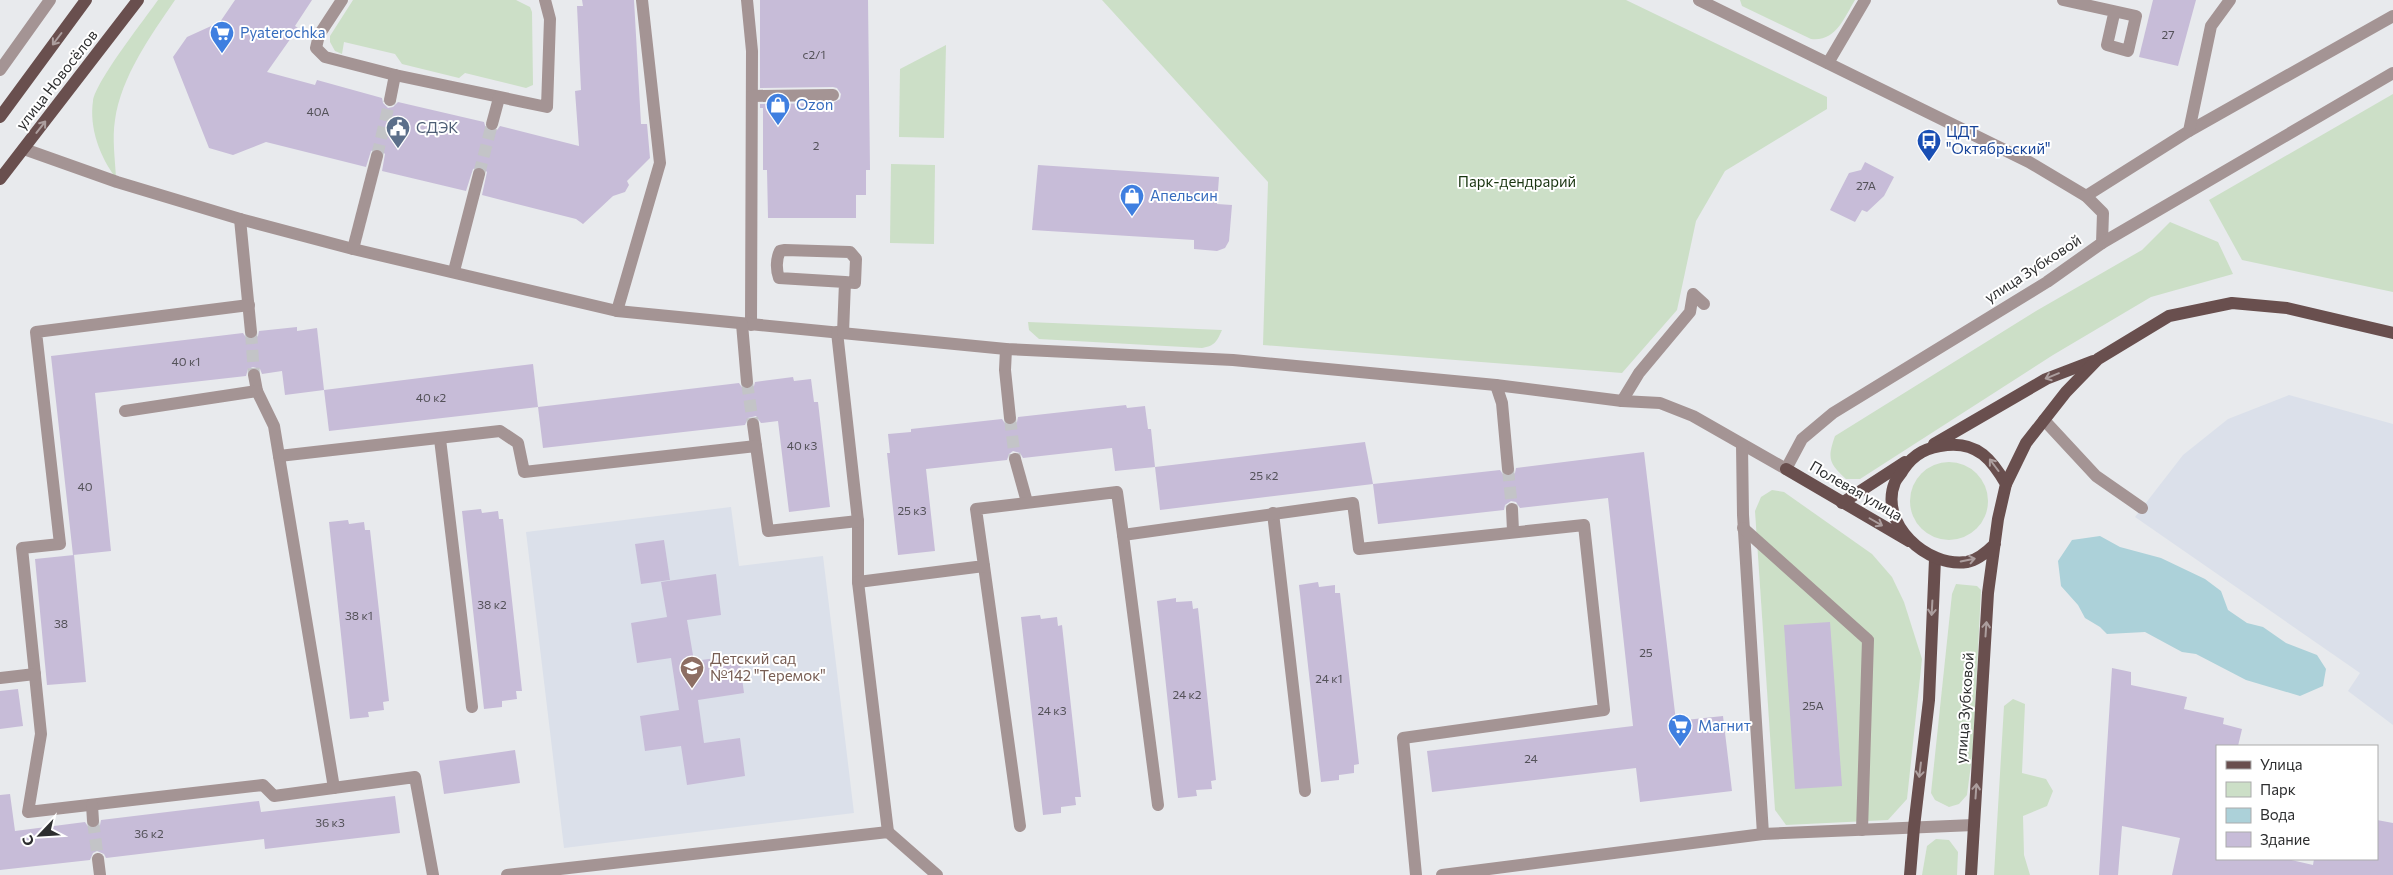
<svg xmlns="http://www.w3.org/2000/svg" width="2393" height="875" viewBox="0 0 2393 875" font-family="Commissioner,sans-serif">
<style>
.built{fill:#dbe0ea}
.green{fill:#ccdfc7}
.water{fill:#acd1d9}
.building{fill:#c7bcd8}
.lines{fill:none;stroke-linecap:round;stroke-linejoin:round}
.minor-tunnel{stroke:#c3c4c7;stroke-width:12;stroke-dasharray:12 6;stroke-linecap:butt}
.minor{stroke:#a49494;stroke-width:12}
.major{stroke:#694f4e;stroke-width:12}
.oneway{stroke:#ac9e9e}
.labels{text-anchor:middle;stroke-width:4;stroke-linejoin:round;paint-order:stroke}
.number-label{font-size:12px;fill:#545259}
.shop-label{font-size:15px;fill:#366cbe;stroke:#fff;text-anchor:start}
.street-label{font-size:15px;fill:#2d2e2f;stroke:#fff}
.service-label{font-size:15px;fill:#4e5e75;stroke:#fff;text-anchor:start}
.transit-label{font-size:15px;fill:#164399;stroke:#fff;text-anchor:start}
.park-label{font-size:15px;fill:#193510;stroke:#fff}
.education-label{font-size:15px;fill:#785e54;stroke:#fff;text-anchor:start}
</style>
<rect width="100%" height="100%" fill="#e8eaed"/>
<!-- built -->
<g class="built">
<polygon points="2289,395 2393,424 2393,725 2348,691 2360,673 2135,517 2183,455 2228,419"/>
<polygon points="731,507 739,566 823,556 854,813 564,848 526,532"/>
</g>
<!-- green -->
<g class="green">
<path d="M 158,0 L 175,0 C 151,35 121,77 115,120 C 112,138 115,159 116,178 C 100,157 89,128 93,101 C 96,81 144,20 158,0 Z"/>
<polygon points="353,0 516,0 530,7 532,12 533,85 526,88 465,73 459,78 402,64 395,54 344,42 342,54 335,51 330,42 330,36"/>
<polygon points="1102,0 1626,0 1827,97 1827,109 1725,171 1696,221 1677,310 1622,373 1263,345 1268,182"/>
<path d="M 1740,0 L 1855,0 C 1844,18 1836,42 1811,39 L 1742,6 Z"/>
<polygon points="946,45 944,138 899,137 900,69"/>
<polygon points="2393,94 2393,292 2242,260 2209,200"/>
<polygon points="891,164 935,165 934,244 890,243"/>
<path d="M 2170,222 L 2218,242 L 2233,274 L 2151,297 L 2053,355 L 1860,479 L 1846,479 C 1829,463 1827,459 1835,436 L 2036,311 L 2142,250 Z"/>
<path d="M 1028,322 L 1222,330 C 1217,341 1215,346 1202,348 L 1039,339 L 1029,330 Z"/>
<circle cx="1949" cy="501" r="39"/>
<polygon points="1772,490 1784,492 1872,554 1892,577 1904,602 1922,659 1907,799 1888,820 1786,825 1775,810 1755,511 1761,497"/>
<polygon points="1956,584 1977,586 1981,590 1973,749 1967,795 1959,804 1949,807 1935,800 1931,793 1952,594"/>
<polygon points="2013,699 2025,704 2022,773 2046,779 2053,791 2047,806 2023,816 2024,855 2030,875 1994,875 2004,706"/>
<polygon points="1936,839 1949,840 1958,852 1957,875 1922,875 1927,846"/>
</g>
<!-- water -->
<polygon class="water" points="2100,536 2120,547 2161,558 2205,579 2221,591 2228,610 2247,623 2263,627 2286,643 2317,655 2326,669 2323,686 2300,696 2246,680 2196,654 2182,652 2145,632 2107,634 2100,627 2085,618 2078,605 2061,586 2058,561 2072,540"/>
<!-- building -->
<g class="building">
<polygon points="235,0 312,0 295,26 298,28 267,72 315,85 317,80 382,98 383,103 388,108 393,107 398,102 484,122 486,129 490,132 497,130 500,126 579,146 575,91 581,90 577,6 583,6 582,0 634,0 641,124 647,124 650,158 627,181 629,185 625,192 613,196 583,224 576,219 482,195 487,172 481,166 473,169 466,191 382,171 385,154 379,148 371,151 366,167 266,142 233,155 209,148 173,57 187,37 220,22"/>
<polygon points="760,0 868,0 870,170 866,170 866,195 856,195 856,218 768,218 767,170 763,170 763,108 760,108 760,104 833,103 840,99 841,94 837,88 833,87 760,88"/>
<polygon points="2153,0 2196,0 2178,66 2139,57"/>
<polygon points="1865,162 1894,177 1884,196 1867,212 1862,210 1855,222 1830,210 1849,173 1861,170"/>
<polygon points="1038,165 1219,177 1217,204 1232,205 1229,241 1225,248 1217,251 1194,249 1194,240 1032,230"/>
<polygon points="297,327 297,331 317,328 324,390 285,395 282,371 262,374 260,369 253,367 248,369 246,376 95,393 111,551 73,555 51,356 243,333 247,339 252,340 258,336 259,331"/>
<polygon points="533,364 538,407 329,431 324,390"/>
<polygon points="793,377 794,381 811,379 814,402 818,402 830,507 789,512 778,421 761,423 756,416 748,418 745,425 543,448 538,407 739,383 743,389 748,390 754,386 755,382"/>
<polygon points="1126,405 1127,408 1145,406 1148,429 1151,429 1155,467 1115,471 1112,448 1023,458 1020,453 1013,451 1009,454 1007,460 926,469 935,551 898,555 887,453 890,453 888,434 911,432 911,429 1002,419 1006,425 1011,426 1017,422 1018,417"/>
<polygon points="1365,442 1373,484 1160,510 1155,467"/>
<polygon points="1644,452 1676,721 1723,716 1732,791 1640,802 1636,768 1432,792 1427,751 1633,726 1608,498 1520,508 1516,502 1511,501 1505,505 1504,510 1378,524 1373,484 1500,470 1504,476 1509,477 1515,473 1516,468"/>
<polygon points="481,509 482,513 498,511 499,519 503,519 522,691 516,691 517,699 502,701 502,707 484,709 462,511"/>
<polygon points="348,520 349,524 364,522 365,530 370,530 389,701 383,702 384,710 368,712 369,717 350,719 329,522"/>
<polygon points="664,540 670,580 641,584 635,544"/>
<polygon points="74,555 86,682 47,685 35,559"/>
<polygon points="716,574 721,615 687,620 694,661 739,655 744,693 698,700 704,743 740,738 745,776 687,785 681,746 645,751 640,716 679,710 671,658 637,663 631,623 667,617 661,582"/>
<polygon points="1318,582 1319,587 1335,585 1335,593 1340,593 1359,764 1354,765 1354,773 1339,775 1339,780 1321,782 1299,585"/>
<polygon points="1176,598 1176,602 1192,601 1193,609 1198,608 1216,780 1211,781 1212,789 1196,790 1197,796 1178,798 1157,601"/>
<polygon points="1040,615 1041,619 1057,617 1058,626 1062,625 1081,797 1075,797 1076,805 1061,807 1061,813 1043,815 1021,617"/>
<polygon points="1830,622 1842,786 1795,789 1784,625"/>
<polygon points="2112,668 2131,672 2131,685 2187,697 2184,709 2224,718 2223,724 2242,729 2238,746 2217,746 2217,859 2287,859 2313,865 2314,859 2377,859 2377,820 2393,823 2393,875 2172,875 2180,838 2122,826 2118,875 2099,875"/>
<polygon points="18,689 23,726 0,729 0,691"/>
<polygon points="515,750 520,783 444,794 439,761"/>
<polygon points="10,794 15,831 85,822 89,828 94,829 100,825 101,820 259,801 261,812 395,796 400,833 265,849 264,839 106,858 104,854 97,851 93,853 90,860 0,870 0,795"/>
</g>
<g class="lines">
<!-- minor-tunnel -->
<g class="minor-tunnel">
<polyline points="377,156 390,100"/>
<polyline points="479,174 492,124"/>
<polyline points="251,332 254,375"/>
<polyline points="747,382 753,424"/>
<polyline points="1010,418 1015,459"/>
<polyline points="1508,469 1512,509"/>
<polyline points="93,821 98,859"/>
</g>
<!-- minor -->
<g class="minor">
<polyline points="342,0 319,35 316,48 325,57 395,75 547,107 550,19 545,0"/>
<polyline points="747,0 752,51 751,325"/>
<polyline points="2063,0 2136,16 2128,51 2107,45 2114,14"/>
<polyline points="1828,63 1865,0"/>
<polyline points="0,70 50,0"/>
<polyline points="752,96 833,95"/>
<polyline points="390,100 395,75"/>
<polyline points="492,124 499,98"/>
<polyline points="2189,131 2393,16"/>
<polyline points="24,149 117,182 240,219 353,249 617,311 1006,349 1233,360 1496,385 1622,401 1660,403 1693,416 1786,469 1802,439 1833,413 2047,282 2102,243 2103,213 2086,196 2029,162 1699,0"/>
<polyline points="2086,196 2189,131 2211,26 2230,0"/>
<polyline points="240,219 251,332"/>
<polyline points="2102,243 2393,73"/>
<polyline points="353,249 377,156"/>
<polyline points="454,271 479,174"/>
<polyline points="249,305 36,332 60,544 22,548 41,734 28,812 263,785 274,796 415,777 433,875"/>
<polyline points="617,311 660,163 642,0"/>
<polyline points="742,324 747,382"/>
<polyline points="837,332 858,521 858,582 888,832"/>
<path d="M 843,333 L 845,282 L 779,278 C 776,270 776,259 780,251 L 785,250 L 850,252 L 856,259 L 855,283 L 845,282"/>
<polyline points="1006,349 1005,370 1010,418"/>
<polyline points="254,375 257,391"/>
<polyline points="1496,385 1502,403 1508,469"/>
<polyline points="1622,401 1639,373 1690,312 1693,294 1704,304"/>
<polyline points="125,411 257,391 274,426 334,788"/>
<polyline points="2044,420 2096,476 2142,508"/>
<polyline points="753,424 756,446"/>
<polyline points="440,439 472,707"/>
<polyline points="1742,445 1743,515 1763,834"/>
<polyline points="279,456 500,431 518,443 524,472 756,446 768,531 858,521"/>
<polyline points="1015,459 1027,502"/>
<polyline points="1512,509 1513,531"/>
<polyline points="1273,513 1305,791"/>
<polyline points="1743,528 1868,640 1862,830"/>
<polyline points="1123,535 1158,805"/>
<polyline points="984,566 1020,826"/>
<polyline points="858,582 984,566 976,509 1117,492 1123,535 1353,503 1359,549 1584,525 1604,710 1403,738 1416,875"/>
<polyline points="0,678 35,674"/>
<polyline points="92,805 93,821"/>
<polyline points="98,859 100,875"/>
<polyline points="507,875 888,832 937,875"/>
<polyline points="1442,875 1763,834 1974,825"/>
</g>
<!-- major -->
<g class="major">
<polyline points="0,117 86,0"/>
<polyline points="0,179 138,0"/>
<polyline points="1934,444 2046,379 2093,361"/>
<polyline points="1786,469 1909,541"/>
<polyline points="2006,484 2026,443 2066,392 2098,359 2169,316 2232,303 2287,308 2393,333"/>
<polyline points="1842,503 1905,462"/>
<polyline points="1910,875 1914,827 1929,700 1935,559"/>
<path d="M 1971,875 L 1988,593 L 1998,519 L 2006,484 C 1992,460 1978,442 1947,445 C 1928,447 1914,453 1903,470 C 1901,474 1897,478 1895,482 C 1878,523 1927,568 1967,562 C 1978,560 1987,552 1995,544"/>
</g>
</g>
<!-- one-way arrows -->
<defs><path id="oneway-shaft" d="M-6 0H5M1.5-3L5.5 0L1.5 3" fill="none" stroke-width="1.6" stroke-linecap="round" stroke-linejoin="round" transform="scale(1.25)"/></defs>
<g class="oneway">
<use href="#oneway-shaft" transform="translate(57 39) rotate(127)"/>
<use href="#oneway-shaft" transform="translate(41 127) rotate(-52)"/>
<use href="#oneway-shaft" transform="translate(2052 376) rotate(158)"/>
<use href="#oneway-shaft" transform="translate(1994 465) rotate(-127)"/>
<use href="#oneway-shaft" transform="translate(1876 522) rotate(30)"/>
<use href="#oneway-shaft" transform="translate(1968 560) rotate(-11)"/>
<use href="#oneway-shaft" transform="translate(1932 608) rotate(93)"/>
<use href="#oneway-shaft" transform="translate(1986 629) rotate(-86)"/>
<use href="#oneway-shaft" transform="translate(1920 770) rotate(97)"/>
<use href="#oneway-shaft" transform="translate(1976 791) rotate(-86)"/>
</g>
<!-- icons -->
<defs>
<symbol id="supermarket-pin" viewBox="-11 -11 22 30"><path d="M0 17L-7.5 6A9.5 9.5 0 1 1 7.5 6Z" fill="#3f7fe0" stroke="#fff"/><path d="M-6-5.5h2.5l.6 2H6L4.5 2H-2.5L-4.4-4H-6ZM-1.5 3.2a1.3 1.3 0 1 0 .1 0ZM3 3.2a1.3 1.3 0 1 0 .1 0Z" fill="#fff"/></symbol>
<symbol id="shop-pin" viewBox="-11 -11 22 30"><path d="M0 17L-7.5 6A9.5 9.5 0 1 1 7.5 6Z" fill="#3f7fe0" stroke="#fff"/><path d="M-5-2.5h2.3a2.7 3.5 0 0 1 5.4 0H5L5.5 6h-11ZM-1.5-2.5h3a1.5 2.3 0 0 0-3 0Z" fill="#fff"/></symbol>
<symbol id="civic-pin" viewBox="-11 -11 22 30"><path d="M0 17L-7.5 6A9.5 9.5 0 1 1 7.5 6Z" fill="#5c6f8a" stroke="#fff"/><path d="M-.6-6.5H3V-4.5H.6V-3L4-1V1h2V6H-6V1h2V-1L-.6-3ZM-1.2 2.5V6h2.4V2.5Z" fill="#fff"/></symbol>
<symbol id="bus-pin" viewBox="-11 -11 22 30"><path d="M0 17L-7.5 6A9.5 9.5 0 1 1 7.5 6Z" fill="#1a4fb4" stroke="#fff"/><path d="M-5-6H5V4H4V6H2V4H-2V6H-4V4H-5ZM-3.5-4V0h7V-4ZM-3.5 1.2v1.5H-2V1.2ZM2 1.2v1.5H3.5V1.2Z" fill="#fff"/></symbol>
<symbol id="school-pin" viewBox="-11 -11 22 30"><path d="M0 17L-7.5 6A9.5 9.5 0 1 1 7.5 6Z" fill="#8d6e63" stroke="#fff"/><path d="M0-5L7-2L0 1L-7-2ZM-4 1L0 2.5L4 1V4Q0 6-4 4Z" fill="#fff"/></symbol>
</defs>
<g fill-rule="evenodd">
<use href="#supermarket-pin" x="208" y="19" width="28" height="38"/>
<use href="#shop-pin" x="764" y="91" width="28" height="38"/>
<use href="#civic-pin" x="384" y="114" width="28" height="38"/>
<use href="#bus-pin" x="1915" y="127" width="28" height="38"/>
<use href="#shop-pin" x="1118" y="182" width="28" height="38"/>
<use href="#school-pin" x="678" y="654" width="28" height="38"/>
<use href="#supermarket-pin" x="1666" y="712" width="28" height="38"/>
</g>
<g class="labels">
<!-- number labels -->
<g class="number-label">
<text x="2168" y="39">27</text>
<text x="814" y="59">с2/1</text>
<text x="318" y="116">40А</text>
<text x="816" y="150">2</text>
<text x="1866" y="190">27А</text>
<text x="186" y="366">40 к1</text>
<text x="431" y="402">40 к2</text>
<text x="802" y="450">40 к3</text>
<text x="1264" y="480">25 к2</text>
<text x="85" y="491">40</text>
<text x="912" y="515">25 к3</text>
<text x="492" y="609">38 к2</text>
<text x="359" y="620">38 к1</text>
<text x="61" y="628">38</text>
<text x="1646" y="657">25</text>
<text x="1329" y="683">24 к1</text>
<text x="1187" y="699">24 к2</text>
<text x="1813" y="710">25А</text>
<text x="1052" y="715">24 к3</text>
<text x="1531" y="763">24</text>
<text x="330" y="827">36 к3</text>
<text x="149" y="838">36 к2</text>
</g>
<!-- shop labels -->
<g class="shop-label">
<text x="240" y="38">Pyaterochka</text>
<text x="796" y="110">Ozon</text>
<text x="1150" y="201">Апельсин</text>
<text x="1698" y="731">Магнит</text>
</g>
<!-- street labels -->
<g class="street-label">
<text transform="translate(57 80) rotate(-52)" y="5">улица Новосёлов</text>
<text transform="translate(2033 269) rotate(-33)" y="5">улица Зубковой</text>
<text transform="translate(1856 491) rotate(30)" y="5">Полевая улица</text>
<text transform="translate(1965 708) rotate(-86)" y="5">улица Зубковой</text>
</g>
<!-- service labels -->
<g class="service-label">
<text x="416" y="133">СДЭК</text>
</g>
<!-- transit labels -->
<g class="transit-label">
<text x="1946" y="137">ЦДТ<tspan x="1946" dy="17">"Октябрьский"</tspan></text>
</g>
<!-- park labels -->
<g class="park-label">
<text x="1517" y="187">Парк-дендрарий</text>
</g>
<!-- education labels -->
<g class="education-label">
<text x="710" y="664">Детский сад<tspan x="710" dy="17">№142 "Теремок"</tspan></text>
</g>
</g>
<!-- legend -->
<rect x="2216" y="745" width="162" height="115" fill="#ffffff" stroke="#ababac"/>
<rect x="2226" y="761" width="25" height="8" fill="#694f4e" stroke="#ababac"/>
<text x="2260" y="770" font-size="15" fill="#2d2e2f">Улица</text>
<rect x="2226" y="782" width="25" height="15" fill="#ccdfc7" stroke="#ababac"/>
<text x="2260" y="795" font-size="15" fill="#2d2e2f">Парк</text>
<rect x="2226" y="808" width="25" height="15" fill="#acd1d9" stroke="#ababac"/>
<text x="2260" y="820" font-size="15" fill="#2d2e2f">Вода</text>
<rect x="2226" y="832" width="25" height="15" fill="#c7bcd8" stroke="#ababac"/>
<text x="2260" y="845" font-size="15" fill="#2d2e2f">Здание</text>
<!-- north arrow -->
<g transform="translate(40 835) rotate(245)" stroke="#ffffff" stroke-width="4" paint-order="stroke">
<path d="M0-4L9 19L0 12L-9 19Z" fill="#2d2e2f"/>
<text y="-8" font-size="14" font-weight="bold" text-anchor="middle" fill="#2d2e2f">С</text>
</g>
</svg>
